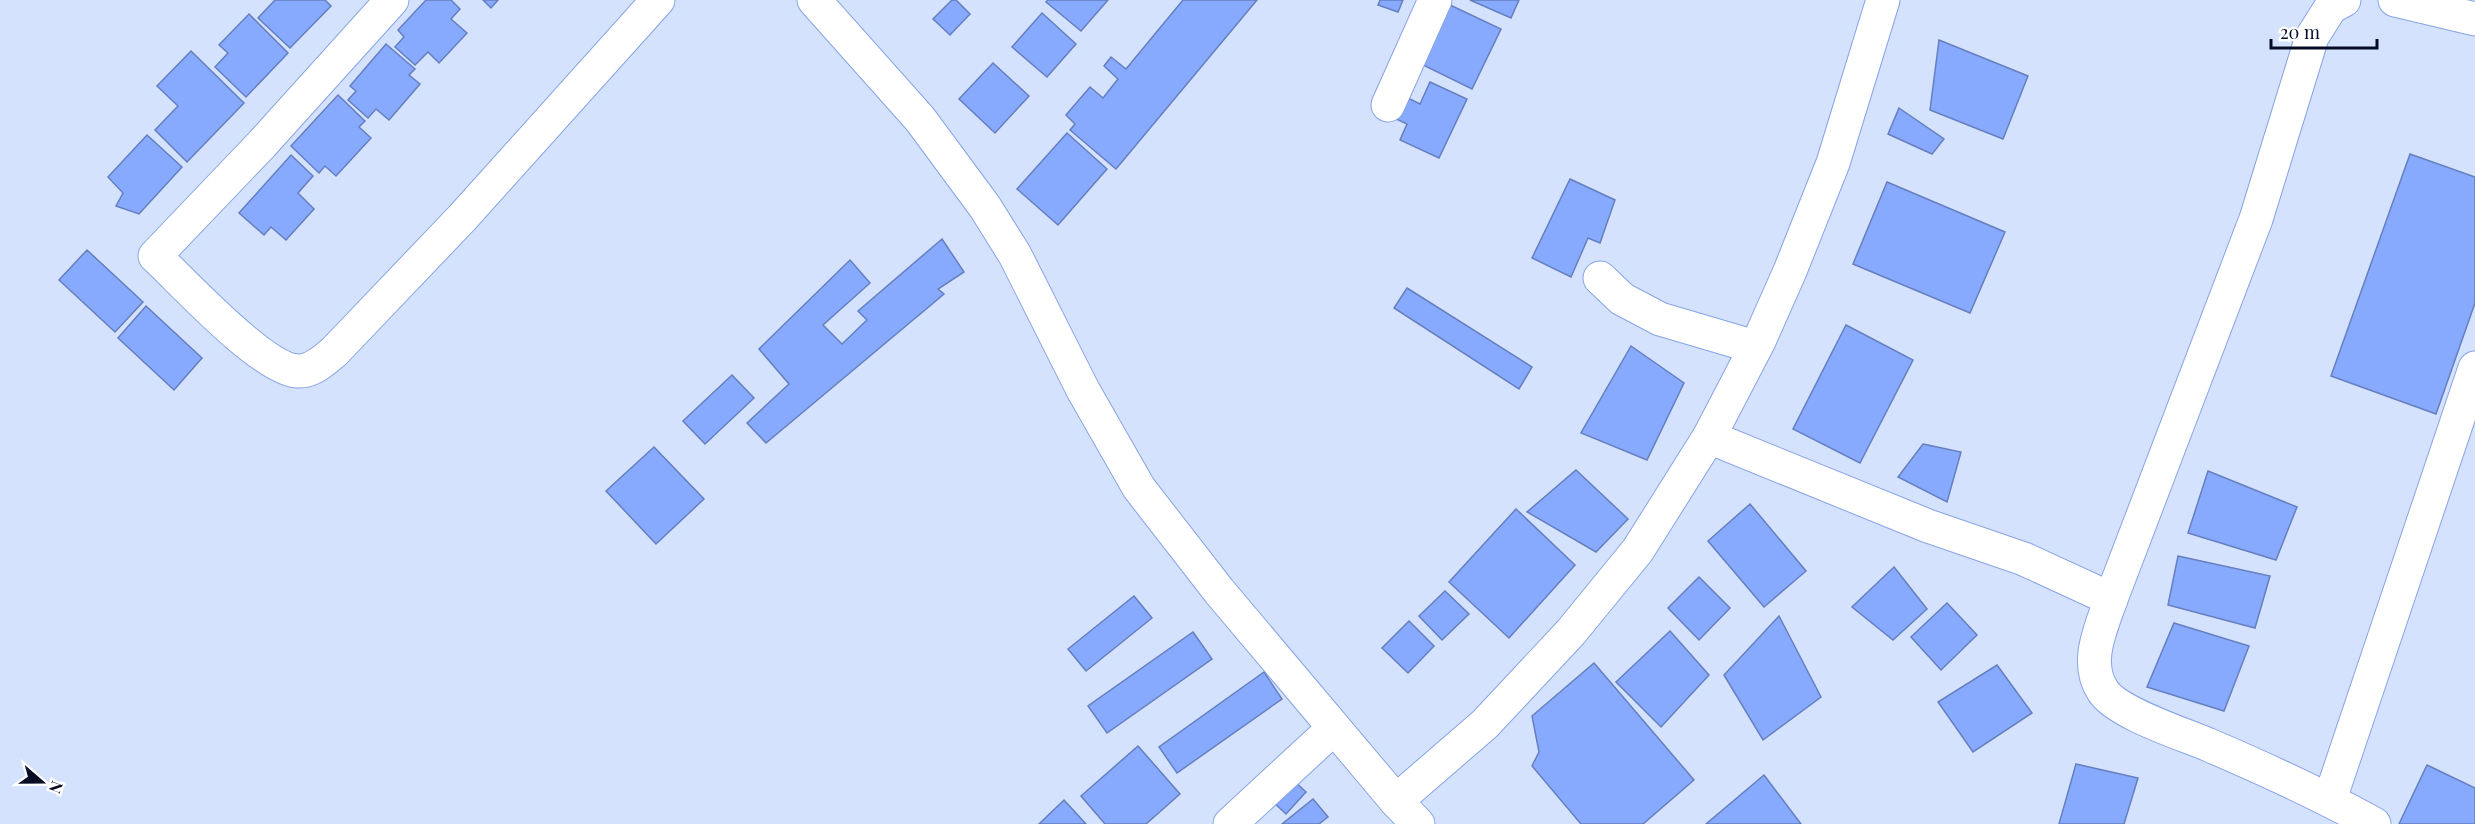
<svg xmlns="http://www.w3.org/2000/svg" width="2475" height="824" viewBox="0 0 2475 824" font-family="'Playfair Display',serif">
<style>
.building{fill:#87aafe;stroke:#657fbf;stroke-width:1.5}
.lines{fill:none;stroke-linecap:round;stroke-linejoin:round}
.minor-casing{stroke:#87a4e6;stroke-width:35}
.minor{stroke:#fff;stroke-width:33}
</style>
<rect width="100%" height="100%" fill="#d5e2fe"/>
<!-- building -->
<g class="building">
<polygon points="275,0 325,0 331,6 290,48 258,18"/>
<polygon points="426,0 451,0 460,9 451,19 467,33 439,63 428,52 415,65 395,47 404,37 398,30"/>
<polygon points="483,0 498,0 491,8"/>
<polygon points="952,0 956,0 970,14 950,35 933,19"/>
<polygon points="1048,0 1108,0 1081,31 1046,2"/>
<polygon points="1183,0 1257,0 1116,169 1070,130 1075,124 1066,115 1090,87 1103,98 1118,79 1104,66 1111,57 1126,69"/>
<polygon points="1380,0 1403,0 1398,12 1378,5"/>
<polygon points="1470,0 1519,0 1511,18"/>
<polygon points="1450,5 1501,29 1472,89 1421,64"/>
<polygon points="1042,13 1076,44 1047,77 1012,47"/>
<polygon points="249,14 288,53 246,97 215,67 228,53 219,45"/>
<polygon points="1939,40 2028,76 2003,139 1930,110"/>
<polygon points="386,44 415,69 409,75 420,84 389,120 376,109 368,118 348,100 356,91 350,86"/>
<polygon points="191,51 244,103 187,162 155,130 178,106 157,86"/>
<polygon points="993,63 1029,96 995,133 959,99"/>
<polygon points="1430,82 1467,99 1439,158 1400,140 1407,124 1392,117 1402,95 1420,104"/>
<polygon points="338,95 365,121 359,127 371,138 336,176 325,166 319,173 291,146"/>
<polygon points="1899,108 1944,139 1932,154 1888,134"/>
<polygon points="1067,133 1107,169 1058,225 1017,189"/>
<polygon points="147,135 182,167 139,214 116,206 123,193 108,177"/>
<polygon points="2410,154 2475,177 2475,303 2436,414 2331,376"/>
<polygon points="291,155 313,176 298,193 314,209 286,240 271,227 264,235 239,213"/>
<polygon points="1570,179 1615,200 1600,243 1588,238 1571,277 1532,258"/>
<polygon points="1887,182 2005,232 1970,313 1853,264"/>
<polygon points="942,239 964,272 938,289 944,294 766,443 747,423 789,384 759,349 850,260 870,283 823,325 842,344 867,320 858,311"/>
<polygon points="87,250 143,302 115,332 59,280"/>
<polygon points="1407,288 1532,367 1519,389 1394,308"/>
<polygon points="146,306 202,358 174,390 118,338"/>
<polygon points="1846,325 1913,360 1860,463 1793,429"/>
<polygon points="1631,346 1684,383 1647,460 1581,433"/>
<polygon points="732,375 754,398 705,444 683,421"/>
<polygon points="1923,444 1961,452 1947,502 1898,477"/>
<polygon points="654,447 704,499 656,544 606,491"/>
<polygon points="1576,470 1628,519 1596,552 1527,512"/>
<polygon points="2208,471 2297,507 2276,560 2188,533"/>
<polygon points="1750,504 1806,571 1764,607 1708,541"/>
<polygon points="1516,509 1575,565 1509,638 1449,582"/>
<polygon points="2178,556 2270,576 2255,628 2168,605"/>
<polygon points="1894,567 1927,609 1893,640 1852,607"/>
<polygon points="1699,577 1730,608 1699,640 1668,608"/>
<polygon points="1445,591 1469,614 1442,640 1419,616"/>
<polygon points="1134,596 1152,618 1086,671 1068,649"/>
<polygon points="1947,603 1977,635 1941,670 1911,637"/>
<polygon points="1779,616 1821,697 1763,740 1724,675"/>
<polygon points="1409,621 1434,646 1408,673 1382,648"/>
<polygon points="2174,623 2249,646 2224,711 2147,687"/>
<polygon points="1670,631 1709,675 1661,727 1616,682"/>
<polygon points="1193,632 1212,659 1107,733 1088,706"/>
<polygon points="1594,663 1694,780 1643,824 1581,824 1532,766 1539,752 1532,716"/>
<polygon points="1997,665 2032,713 1973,752 1938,702"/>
<polygon points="1264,672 1282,699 1177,773 1159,747"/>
<polygon points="1138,746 1180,794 1146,824 1105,824 1081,796"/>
<polygon points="2076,764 2138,778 2124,824 2059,824"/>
<polygon points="2427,765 2475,788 2475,824 2399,824"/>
<polygon points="1764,775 1801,824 1706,824"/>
<polygon points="1289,776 1306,792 1286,814 1269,798"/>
<polygon points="1313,799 1328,817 1319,824 1282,824"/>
<polygon points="1064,800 1086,824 1039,824"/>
</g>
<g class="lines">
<defs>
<g id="minor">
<path d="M 392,0 L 262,144 L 155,256 C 183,282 263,370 298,371 C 312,372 324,360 334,352 L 462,218 L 658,0"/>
<polyline points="814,0 920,119 985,207 1015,255 1083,390 1139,488 1219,591 1396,801 1418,824"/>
<polyline points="2395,0 2475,19"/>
<polyline points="1388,105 1435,0"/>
<polyline points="1600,278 1622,299 1660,319 1755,347"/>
<path d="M 1709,437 L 1928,526 L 2024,559 L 2111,599 C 2101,628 2084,663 2103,691 C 2117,713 2183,734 2209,745 C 2265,769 2320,794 2374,824"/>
<polyline points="2111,599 2256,219 2312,37 2331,7 2344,0"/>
<polyline points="2330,799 2475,368"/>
<polyline points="1396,801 1485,724 1571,632 1638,550 1709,437 1759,341 1790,271 1833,163 1883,0"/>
<polyline points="1230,824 1334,728"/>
</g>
</defs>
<!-- minor casing -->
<use href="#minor" class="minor-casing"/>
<!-- minor -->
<use href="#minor" class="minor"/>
</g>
<!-- north arrow -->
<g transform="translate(42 782) rotate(110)" stroke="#ffffff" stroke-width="4.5" paint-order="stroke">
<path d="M0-4.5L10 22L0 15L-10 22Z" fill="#050c24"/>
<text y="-9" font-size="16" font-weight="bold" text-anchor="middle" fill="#050c24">N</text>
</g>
<!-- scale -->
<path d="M2271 39v9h106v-9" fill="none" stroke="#050c24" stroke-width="3"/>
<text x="2280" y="39" font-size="18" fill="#050c24" stroke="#ffffff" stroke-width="4.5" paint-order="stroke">20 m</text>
</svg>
